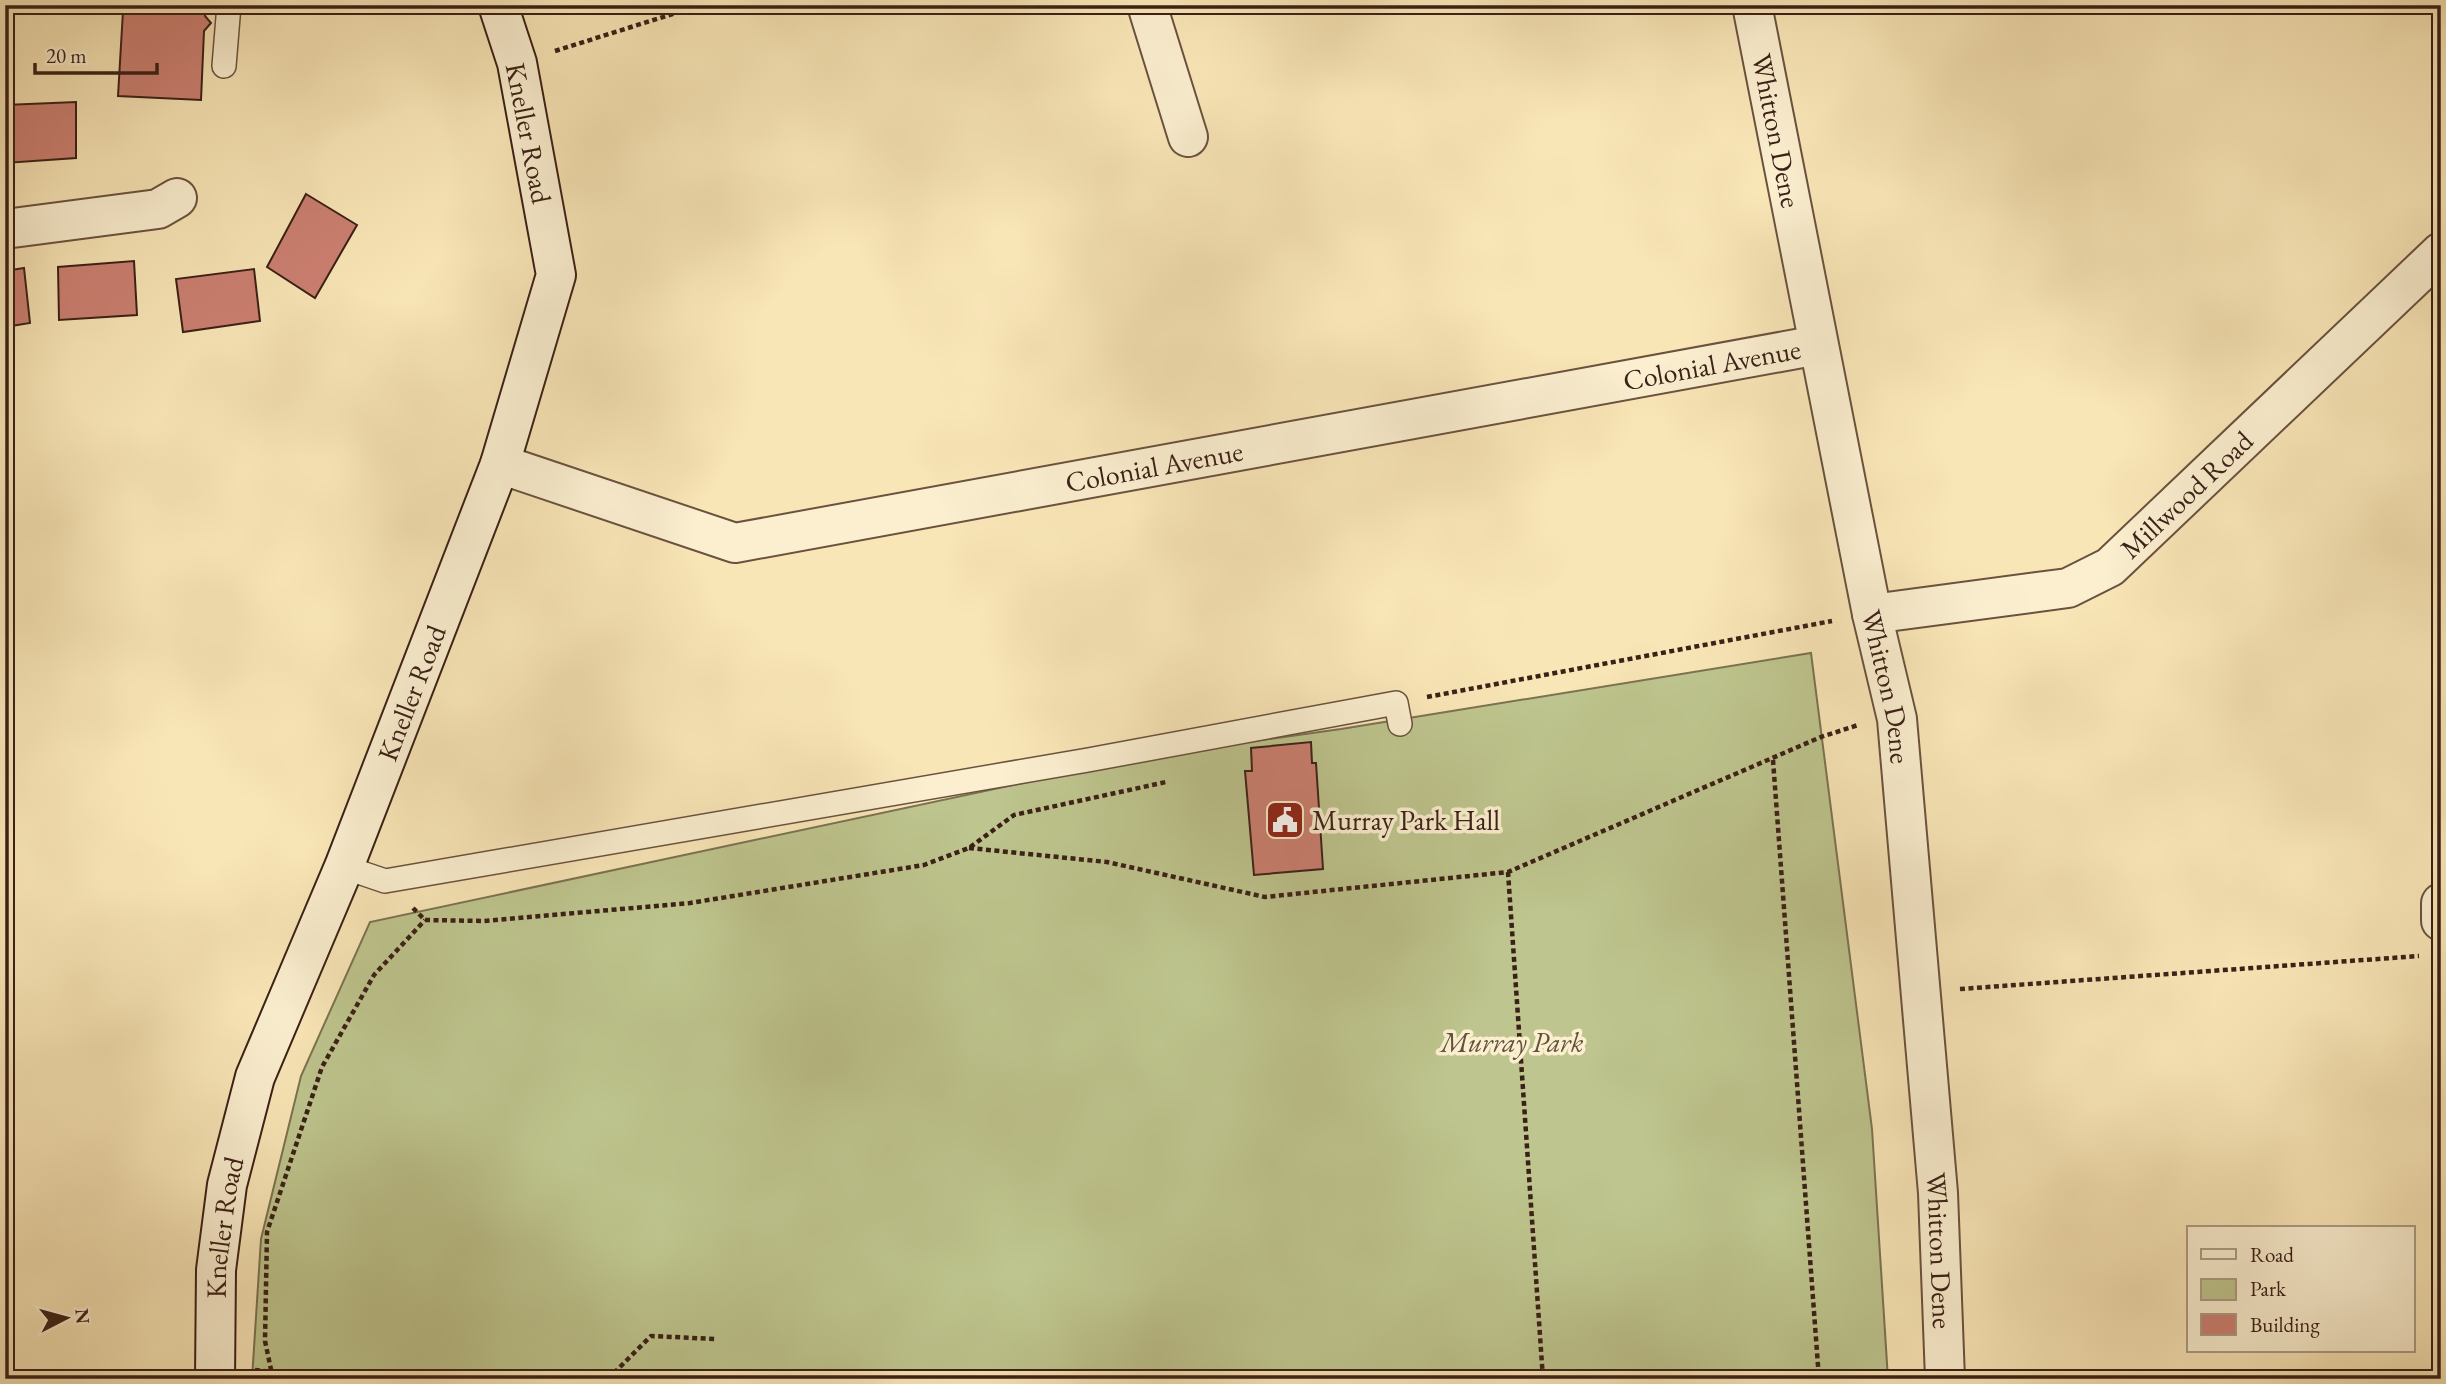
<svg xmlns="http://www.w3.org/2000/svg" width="2446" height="1384" viewBox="0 0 2446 1384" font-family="'EB Garamond',serif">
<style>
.green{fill:#bec58e;stroke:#7c7252;stroke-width:2}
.building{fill:#cc8072;stroke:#3a2017;stroke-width:2}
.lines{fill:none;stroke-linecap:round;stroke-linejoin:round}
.service-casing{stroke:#6a523f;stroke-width:26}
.minor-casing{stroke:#6a523f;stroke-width:42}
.tertiary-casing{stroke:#6a523f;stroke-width:42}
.secondary-casing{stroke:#3a2017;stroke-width:42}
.path{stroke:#3a2017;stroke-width:4.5;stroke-dasharray:5 3.5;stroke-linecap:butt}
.service{stroke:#fbefd0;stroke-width:23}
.minor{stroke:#fbefd0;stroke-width:38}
.tertiary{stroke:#fbefd0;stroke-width:38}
.secondary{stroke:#fbefd0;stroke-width:38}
.labels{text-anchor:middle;stroke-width:7;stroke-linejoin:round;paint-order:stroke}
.street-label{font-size:28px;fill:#3a2017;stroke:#fbefd0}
.poi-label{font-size:28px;fill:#3a2017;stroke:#fbefd0;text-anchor:start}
.park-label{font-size:28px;font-style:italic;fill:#62523b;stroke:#fbefd0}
</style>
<rect width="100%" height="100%" fill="#f9e6b7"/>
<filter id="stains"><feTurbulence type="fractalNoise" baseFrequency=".00286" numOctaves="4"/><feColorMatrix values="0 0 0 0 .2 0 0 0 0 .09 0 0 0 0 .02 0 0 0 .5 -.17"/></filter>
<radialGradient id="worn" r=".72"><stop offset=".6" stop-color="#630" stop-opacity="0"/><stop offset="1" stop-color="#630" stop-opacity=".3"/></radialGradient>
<!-- green -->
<polygon class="green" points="1811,653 1872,1129 1888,1379 252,1379 261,1239 301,1076 370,922 1154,755 1341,729"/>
<!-- building -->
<g class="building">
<polygon points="101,5 207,5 205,16 211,23 204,31 201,100 118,96 123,11"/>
<polygon points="76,102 76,158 5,163 5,105"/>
<polygon points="306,194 357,225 315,298 267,267"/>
<polygon points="134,261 137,315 59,320 58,267"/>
<polygon points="24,268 30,323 5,327 5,271"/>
<polygon points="254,269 260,321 183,332 176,279"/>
<polygon points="1311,742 1312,763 1316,763 1323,869 1254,875 1245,771 1252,771 1251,748"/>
</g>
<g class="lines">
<defs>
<g id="service">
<polyline points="224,66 229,5"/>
<polyline points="344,867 385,881 1088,760 1396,703 1400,724"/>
</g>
<g id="minor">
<polyline points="1147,5 1188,137"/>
<polyline points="5,229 158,209 177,198"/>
<path id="s1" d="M 500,464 L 735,543 L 1818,345"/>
<path id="s2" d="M 1872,614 L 2068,588 L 2110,567 L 2441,252"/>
<polyline points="2441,903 2441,921"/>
</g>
<g id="tertiary">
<path id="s3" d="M 1752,5 L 1872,614 L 1897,719 L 1938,1193 L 1945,1379"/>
</g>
<g id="secondary">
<path id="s4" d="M 215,1379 L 216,1270 L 227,1185 L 255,1077 L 344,867 L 500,464 L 556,275 L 517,63 L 498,5"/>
</g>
</defs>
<!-- service casing -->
<use href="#service" class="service-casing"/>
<!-- minor casing -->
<use href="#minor" class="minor-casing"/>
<!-- tertiary casing -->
<use href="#tertiary" class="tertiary-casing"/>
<!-- secondary casing -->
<use href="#secondary" class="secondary-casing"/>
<!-- path -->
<g class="path">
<polyline points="555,51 701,5"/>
<polyline points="1427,697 1832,621"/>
<polyline points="1773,760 1819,1379"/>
<polyline points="969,848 1107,862 1265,897 1508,872 1821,737 1858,725"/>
<polyline points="1508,872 1543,1379"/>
<polyline points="413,908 425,920 484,921 690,903 924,865 969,848 1014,815 1166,782"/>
<polyline points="1960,989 2419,956"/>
<polyline points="255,1370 335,1379"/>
<polyline points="153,1379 177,1376"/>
<polyline points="273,1379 265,1341 267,1232 322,1067 374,975 425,920"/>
<polyline points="608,1379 651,1336 716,1339"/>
</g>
<!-- service -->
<use href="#service" class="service"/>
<!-- minor -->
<use href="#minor" class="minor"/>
<!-- tertiary -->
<use href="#tertiary" class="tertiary"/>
<!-- secondary -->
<use href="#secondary" class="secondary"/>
</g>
<!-- icons -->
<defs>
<symbol id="civic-square" viewBox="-11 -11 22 22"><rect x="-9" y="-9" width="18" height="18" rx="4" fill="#8f2418" stroke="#fbefd0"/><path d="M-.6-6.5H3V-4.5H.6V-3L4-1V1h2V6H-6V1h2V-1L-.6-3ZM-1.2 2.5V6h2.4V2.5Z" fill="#fff"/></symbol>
</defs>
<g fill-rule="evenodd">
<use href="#civic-square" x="1263" y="798" width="44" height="44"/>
</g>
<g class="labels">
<!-- street labels -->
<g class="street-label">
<text dy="10" stroke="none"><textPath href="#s3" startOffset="128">Whitton Dene</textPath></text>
<text transform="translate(529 133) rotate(79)" y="10">Kneller Road</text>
<text dy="10" stroke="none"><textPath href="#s1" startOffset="1241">Colonial Avenue</textPath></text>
<text dy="10" stroke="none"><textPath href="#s1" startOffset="674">Colonial Avenue</textPath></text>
<text dy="10" stroke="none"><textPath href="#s2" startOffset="350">Millwood Road</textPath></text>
<text dy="10" stroke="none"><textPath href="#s3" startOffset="695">Whitton Dene</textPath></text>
<text dy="10" stroke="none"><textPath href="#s4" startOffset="721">Kneller Road</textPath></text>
<text dy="10" stroke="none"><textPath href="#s4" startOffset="152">Kneller Road</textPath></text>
<text dy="10" stroke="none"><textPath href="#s3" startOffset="1262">Whitton Dene</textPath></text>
</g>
<!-- poi labels -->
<g class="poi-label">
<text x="1312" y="830">Murray Park Hall</text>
</g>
<!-- park labels -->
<g class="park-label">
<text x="1512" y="1052">Murray Park</text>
</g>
</g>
<!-- margin -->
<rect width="2446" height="1384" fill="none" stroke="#f9e6b7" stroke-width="28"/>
<rect x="7" y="7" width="2432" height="1370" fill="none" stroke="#3a2017" stroke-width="3.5"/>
<rect x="14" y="14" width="2418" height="1356" fill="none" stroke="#3a2017" stroke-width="2"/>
<!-- legend -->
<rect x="2187" y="1226" width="228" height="126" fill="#fbefd0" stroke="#ae9c86" stroke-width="2"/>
<rect x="2201" y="1249" width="35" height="10" fill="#fbefd0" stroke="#ae9c86" stroke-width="2"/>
<text x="2250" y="1262" font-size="21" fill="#3a2017">Road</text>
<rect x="2201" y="1279" width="35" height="21" fill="#bec58e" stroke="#ae9c86" stroke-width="2"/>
<text x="2250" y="1296" font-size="21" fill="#3a2017">Park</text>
<rect x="2201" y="1314" width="35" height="21" fill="#cc8072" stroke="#ae9c86" stroke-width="2"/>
<text x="2250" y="1332" font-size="21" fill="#3a2017">Building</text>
<!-- north arrow -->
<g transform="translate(66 1318) rotate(84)" stroke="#fbefd0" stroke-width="5" paint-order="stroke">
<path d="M0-5L12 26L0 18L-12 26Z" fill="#3a2017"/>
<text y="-10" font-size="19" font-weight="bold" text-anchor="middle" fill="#3a2017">N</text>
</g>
<!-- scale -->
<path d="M35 63v10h122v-10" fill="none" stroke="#3a2017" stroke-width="3.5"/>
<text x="46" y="63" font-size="21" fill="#3a2017" stroke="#fbefd0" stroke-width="5" paint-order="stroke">20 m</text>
<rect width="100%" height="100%" filter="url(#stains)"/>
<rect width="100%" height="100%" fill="url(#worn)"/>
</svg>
